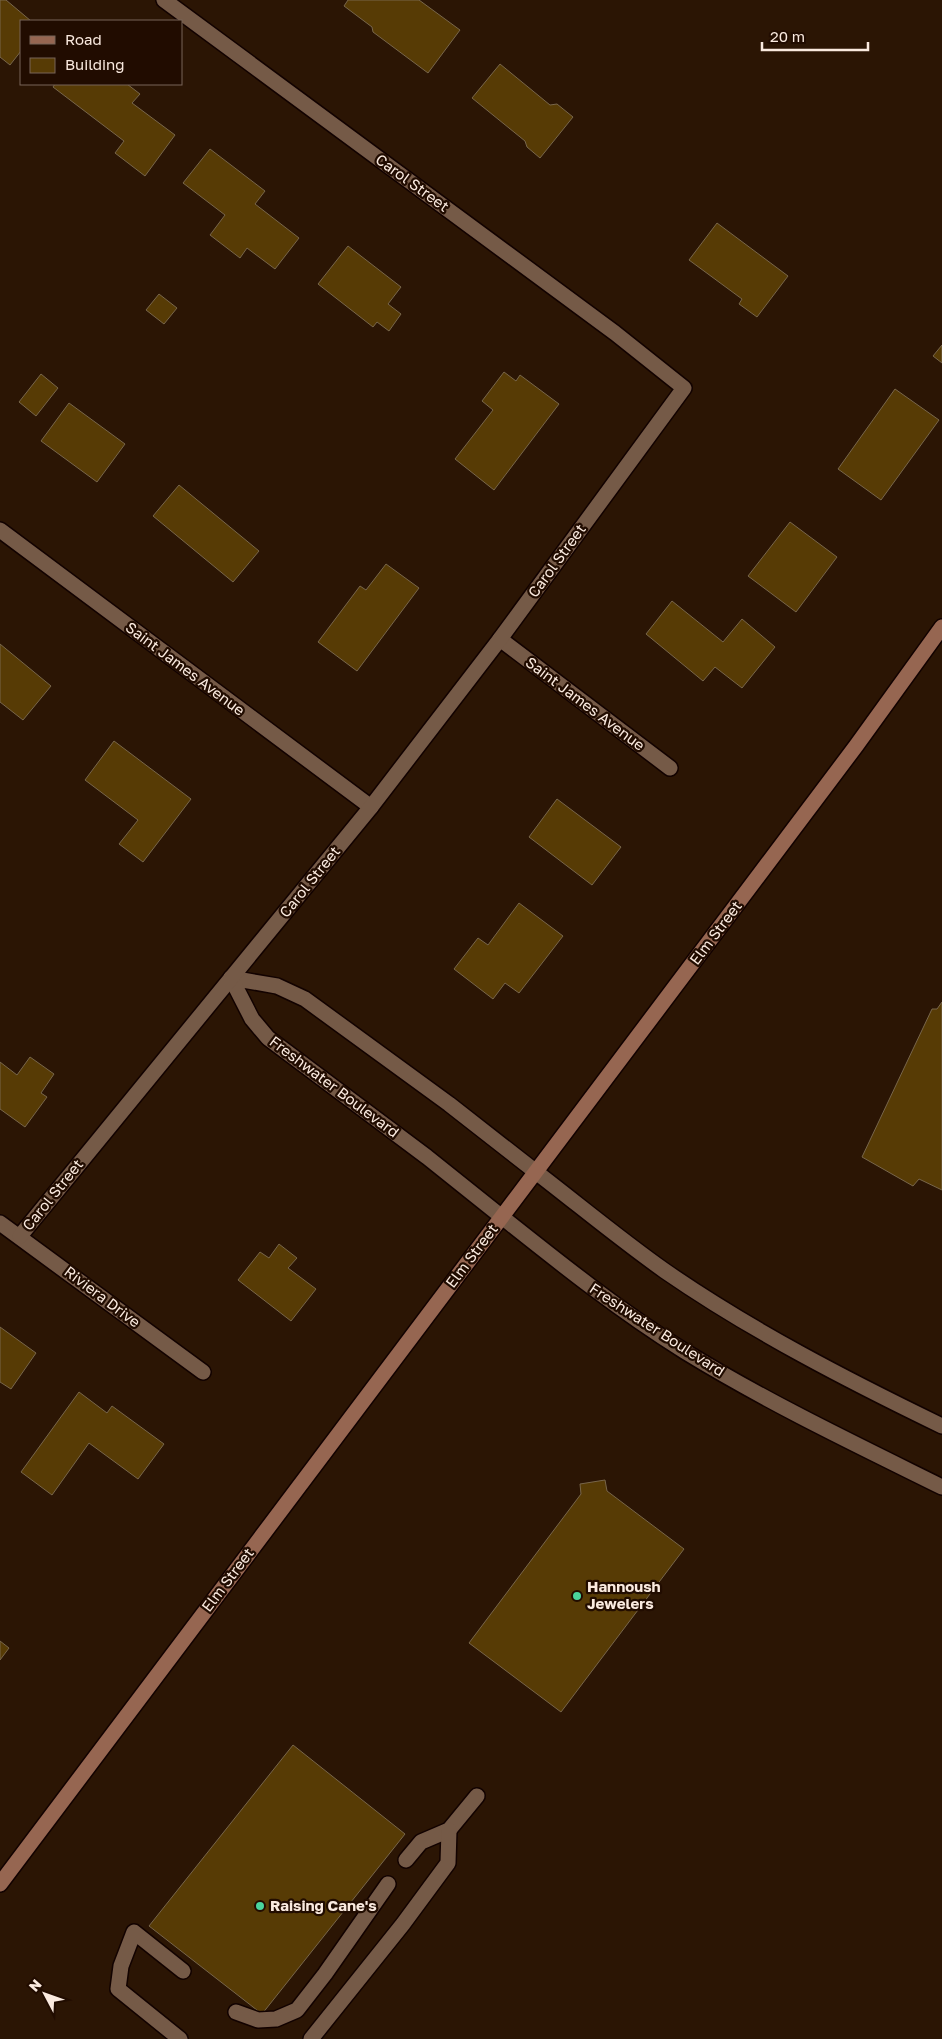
<svg xmlns="http://www.w3.org/2000/svg" width="942" height="2039" viewBox="0 0 942 2039" font-family="'Golos Text',sans-serif">
<style>
.building{fill:#573b05;stroke:#78664b}
.lines{fill:none;stroke-linecap:round;stroke-linejoin:round}
.service-casing{stroke:#120200;stroke-width:18}
.minor-casing{stroke:#120200;stroke-width:18}
.tertiary-casing{stroke:#120200;stroke-width:18}
.secondary-casing{stroke:#120200;stroke-width:18}
.service{stroke:#755a47;stroke-width:15}
.minor{stroke:#755a47;stroke-width:15}
.tertiary{stroke:#755a47;stroke-width:15}
.secondary{stroke:#966651;stroke-width:15}
.poi-dot{fill:#4ad49c;stroke:#210c00;stroke-width:2}
.labels{text-anchor:middle;stroke-width:4.5;stroke-linejoin:round;paint-order:stroke}
.street-label{font-size:15px;fill:#faeadf;stroke:#210c00}
.poi-label{font-size:15px;font-weight:bold;fill:#faeadf;stroke:#210c00;text-anchor:start}
</style>
<rect width="100%" height="100%" fill="#2b1504"/>
<!-- building -->
<g class="building">
<polygon points="0,0 6,0 31,21 21,21 21,51 10,65 0,57"/>
<polygon points="348,0 419,0 460,30 428,73 373,32 372,27 344,6"/>
<polygon points="500,64 550,105 557,104 573,117 540,158 527,147 525,141 472,98"/>
<polygon points="55,84 127,84 140,94 132,103 175,135 145,176 115,153 124,141 53,87"/>
<polygon points="210,149 265,191 255,204 299,238 275,269 247,248 240,258 210,235 225,215 183,183"/>
<polygon points="717,223 788,276 757,317 739,304 742,299 689,260"/>
<polygon points="348,246 401,287 388,304 401,314 389,331 377,322 373,327 318,284"/>
<polygon points="159,294 177,308 164,324 146,310"/>
<polygon points="942,345 942,363 933,356"/>
<polygon points="504,372 516,381 520,375 559,404 494,490 455,459 493,410 482,401"/>
<polygon points="41,374 58,388 36,416 19,402"/>
<polygon points="895,389 939,420 881,500 838,469"/>
<polygon points="69,403 125,444 97,482 41,441"/>
<polygon points="179,485 259,551 233,582 153,516"/>
<polygon points="790,522 837,557 796,612 748,576"/>
<polygon points="386,564 419,588 357,671 318,642 360,586 366,590"/>
<polygon points="672,601 723,642 742,619 775,647 742,688 715,667 703,681 646,634"/>
<polygon points="0,644 51,686 23,720 0,702"/>
<polygon points="114,741 191,799 143,862 119,844 138,820 85,780"/>
<polygon points="557,799 621,847 592,885 529,837"/>
<polygon points="519,903 563,936 519,993 505,983 493,999 454,969 478,938 488,945"/>
<polygon points="942,1002 942,1190 919,1179 913,1186 862,1157 932,1009 937,1009"/>
<polygon points="30,1057 54,1074 41,1093 47,1097 25,1127 0,1109 0,1062 17,1075"/>
<polygon points="279,1244 297,1258 288,1268 316,1289 291,1321 238,1280 260,1252 269,1258"/>
<polygon points="0,1327 36,1353 11,1389 0,1382"/>
<polygon points="79,1392 107,1413 112,1406 164,1444 138,1479 89,1443 52,1495 21,1472"/>
<polygon points="605,1480 607,1491 684,1549 561,1712 469,1643 581,1494 580,1484"/>
<polygon points="0,1641 9,1648 0,1660"/>
<polygon points="293,1745 405,1834 262,2014 149,1926"/>
</g>
<g class="lines">
<defs>
<g id="service">
<polyline points="406,1860 421,1842 449,1830 477,1796"/>
<polyline points="236,2012 258,2020 276,2019 297,2010 325,1974 388,1884"/>
<polyline points="180,2039 118,1989 121,1966 134,1932 183,1971"/>
<polyline points="311,2039 403,1924 448,1863 449,1830"/>
</g>
<g id="minor">
<polyline points="0,530 371,807"/>
<polyline points="500,639 670,768"/>
<polyline points="231,978 277,986 305,999 449,1104 536,1172"/>
<polyline points="231,978 252,1019 268,1038 427,1157 502,1217"/>
<polyline points="0,1223 203,1372"/>
<polyline points="20,1236 371,807 500,639 684,388 615,333 164,0"/>
</g>
<g id="tertiary">
<path d="M 536,1172 C 579,1205 621,1240 665,1271 C 752,1331 847,1380 942,1426"/>
<path d="M 502,1217 C 561,1264 620,1311 684,1351 C 767,1402 855,1444 942,1487"/>
</g>
<polyline id="secondary" points="0,1884 856,746 942,627"/>
</defs>
<!-- service casing -->
<use href="#service" class="service-casing"/>
<!-- minor casing -->
<use href="#minor" class="minor-casing"/>
<!-- tertiary casing -->
<use href="#tertiary" class="tertiary-casing"/>
<!-- secondary casing -->
<use href="#secondary" class="secondary-casing"/>
<!-- service -->
<use href="#service" class="service"/>
<!-- minor -->
<use href="#minor" class="minor"/>
<!-- tertiary -->
<use href="#tertiary" class="tertiary"/>
<!-- secondary -->
<use href="#secondary" class="secondary"/>
</g>
<!-- markers -->
<g class="poi-dot">
<circle cx="577" cy="1596" r="5"/>
<circle cx="260" cy="1906" r="5"/>
</g>
<g class="labels">
<!-- street labels -->
<g class="street-label">
<text transform="translate(412 183) rotate(36)" y="5">Carol Street</text>
<text transform="translate(557 561) rotate(-54)" y="5">Carol Street</text>
<text transform="translate(185 669) rotate(37)" y="5">Saint James Avenue</text>
<text transform="translate(585 704) rotate(37)" y="5">Saint James Avenue</text>
<text transform="translate(310 882) rotate(-51)" y="5">Carol Street</text>
<text transform="translate(716 933) rotate(-53)" y="5">Elm Street</text>
<text transform="translate(334 1087) rotate(37)" y="5">Freshwater Boulevard</text>
<text transform="translate(53 1195) rotate(-51)" y="5">Carol Street</text>
<text transform="translate(472 1256) rotate(-53)" y="5">Elm Street</text>
<text transform="translate(102 1297) rotate(37)" y="5">Riviera Drive</text>
<text transform="translate(657 1330) rotate(33)" y="5">Freshwater Boulevard</text>
<text transform="translate(228 1580) rotate(-53)" y="5">Elm Street</text>
</g>
<!-- poi labels -->
<g class="poi-label">
<text x="587" y="1592">Hannoush<tspan x="587" dy="17">Jewelers</tspan></text>
<text x="270" y="1911">Raising Cane's</text>
</g>
</g>
<!-- legend -->
<rect x="20" y="20" width="162" height="65" fill="#210c00" stroke="#786559"/>
<rect x="30" y="36" width="25" height="8" fill="#966651" stroke="#786559"/>
<text x="65" y="45" font-size="15" fill="#faeadf">Road</text>
<rect x="30" y="58" width="25" height="15" fill="#573b05" stroke="#786559"/>
<text x="65" y="70" font-size="15" fill="#faeadf">Building</text>
<!-- north arrow -->
<g transform="translate(45 1994) rotate(311)" stroke="#210c00" stroke-width="4" paint-order="stroke">
<path d="M0-4L9 19L0 12L-9 19Z" fill="#faeadf"/>
<text y="-8" font-size="14" font-weight="bold" text-anchor="middle" fill="#faeadf">N</text>
</g>
<!-- scale -->
<path d="M762 42v8h106v-8" fill="none" stroke="#faeadf" stroke-width="2.5"/>
<text x="770" y="42" font-size="15" fill="#faeadf" stroke="#210c00" stroke-width="4" paint-order="stroke">20 m</text>
</svg>
